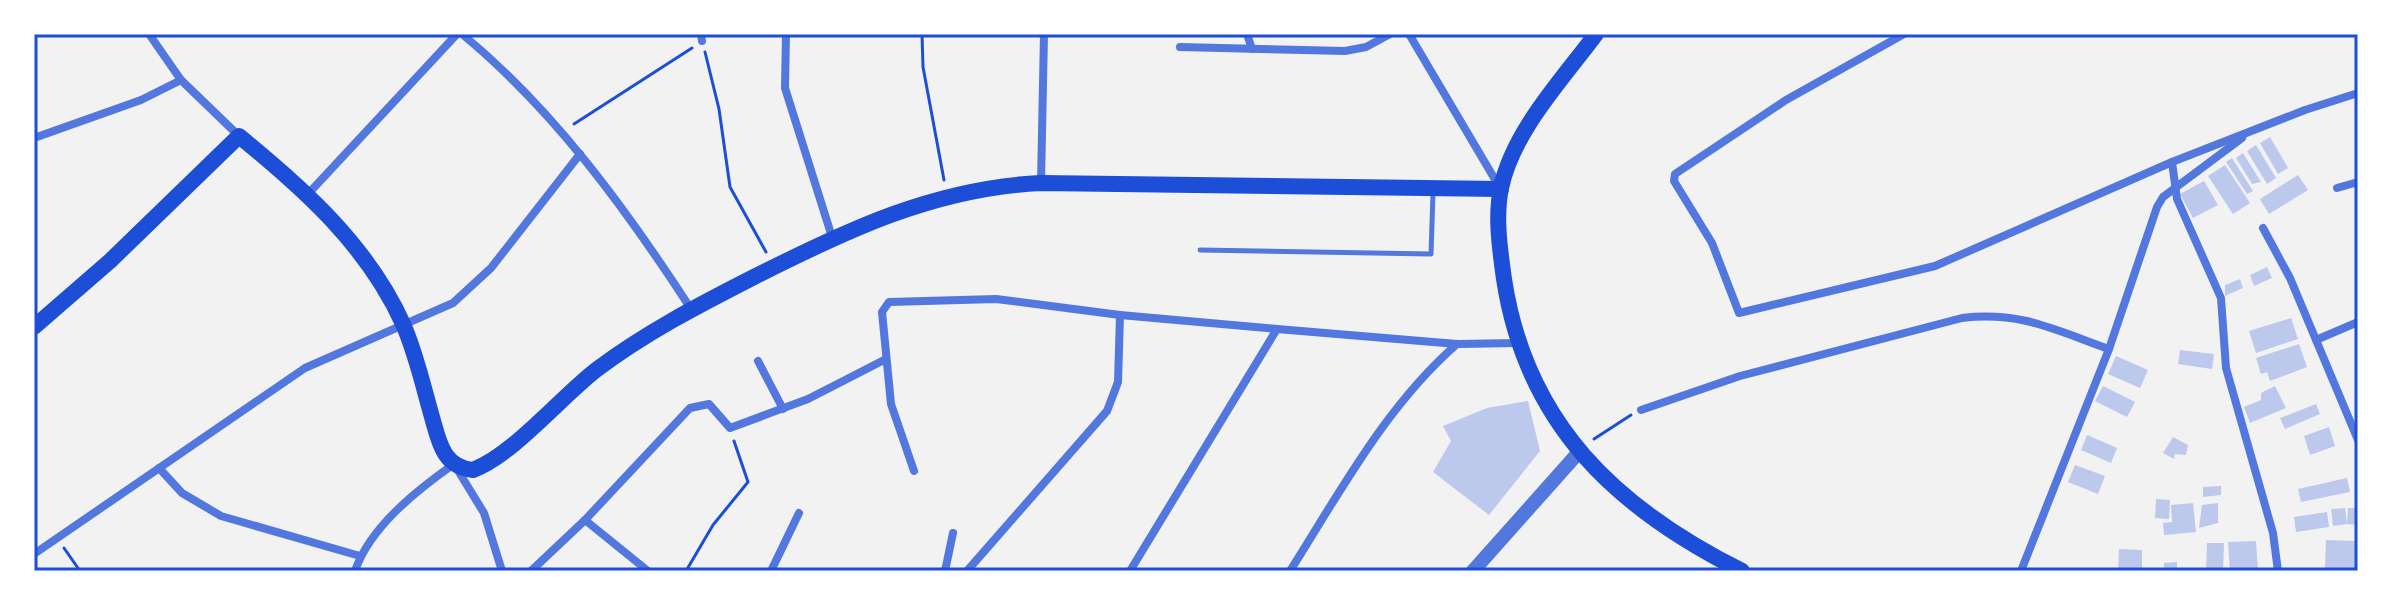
<svg xmlns="http://www.w3.org/2000/svg" width="2392" height="605" viewBox="0 0 2392 605" font-family="Roboto,sans-serif">
<style>
.building{fill:#bdc9ec}
.lines{fill:none;stroke-linecap:round;stroke-linejoin:round}
.path{stroke:#1d4ed8;stroke-width:3}
.service{stroke:#5277de;stroke-width:5}
.minor{stroke:#5277de;stroke-width:8}
.tertiary{stroke:#5277de;stroke-width:14}
.secondary{stroke:#1d4ed8;stroke-width:16}
.neatline{fill:none;stroke:#1d4ed8;stroke-width:3}
</style>
<rect width="100%" height="100%" fill="#f2f2f2"/>
<!-- building -->
<g class="building">
<polygon points="2270,137 2288,168 2278,174 2260,143"/>
<polygon points="2256,145 2276,178 2267,184 2247,151"/>
<polygon points="2243,153 2261,182 2252,184 2236,158"/>
<polygon points="2232,158 2253,191 2247,194 2226,162"/>
<polygon points="2225,165 2250,203 2233,214 2208,176"/>
<polygon points="2298,175 2308,190 2269,214 2260,199"/>
<polygon points="2204,181 2218,205 2193,218 2180,194"/>
<polygon points="2267,267 2272,278 2254,286 2250,275"/>
<polygon points="2240,279 2243,288 2225,296 2225,285"/>
<polygon points="2291,318 2298,339 2256,353 2249,331"/>
<polygon points="2299,344 2307,367 2270,381 2267,372 2261,374 2256,358"/>
<polygon points="2180,350 2214,354 2212,369 2178,364"/>
<polygon points="2116,356 2148,370 2140,388 2108,374"/>
<polygon points="2103,386 2135,402 2127,417 2095,401"/>
<polygon points="2275,386 2286,408 2250,423 2244,407 2261,400 2261,393"/>
<polygon points="1528,401 1540,451 1489,515 1433,472 1451,441 1443,426 1487,408"/>
<polygon points="2316,404 2320,414 2285,429 2280,418"/>
<polygon points="2329,427 2335,446 2310,455 2304,436"/>
<polygon points="2087,435 2117,448 2111,463 2081,450"/>
<polygon points="2173,437 2188,445 2186,455 2175,454 2174,459 2163,453"/>
<polygon points="2075,465 2105,476 2098,494 2068,482"/>
<polygon points="2347,478 2350,492 2301,502 2298,489"/>
<polygon points="2221,486 2221,495 2203,497 2203,487"/>
<polygon points="2156,499 2170,500 2169,519 2155,518"/>
<polygon points="2193,503 2196,532 2164,535 2163,523 2172,522 2171,505"/>
<polygon points="2218,503 2218,523 2199,528 2202,505"/>
<polygon points="2345,508 2347,524 2333,526 2331,509"/>
<polygon points="2348,508 2358,508 2358,525 2347,524"/>
<polygon points="2327,512 2329,527 2296,532 2294,517"/>
<polygon points="2326,540 2358,541 2358,571 2325,570"/>
<polygon points="2256,541 2258,571 2230,571 2228,542"/>
<polygon points="2207,543 2224,543 2223,571 2206,571"/>
<polygon points="2119,549 2142,550 2142,571 2118,571"/>
<polygon points="2177,562 2177,571 2164,571 2164,563"/>
</g>
<g class="lines">
<!-- path -->
<g class="path">
<polyline points="922,34 923,67 944,180"/>
<polyline points="705,52 719,109 730,187 766,252"/>
<polyline points="574,124 692,48"/>
<polyline points="1594,439 1631,415"/>
<polyline points="64,548 80,571"/>
<polyline points="686,571 713,525 748,482 734,441"/>
</g>
<!-- service -->
<polyline class="service" points="1200,250 1431,254 1433,193"/>
<!-- minor -->
<g class="minor">
<polyline points="149,34 181,80 239,136"/>
<path d="M 462,34 C 554,110 626,209 691,309"/>
<polyline points="701,34 702,41"/>
<polyline points="786,34 785,88 832,237"/>
<polyline points="1247,34 1252,49"/>
<polyline points="1409,34 1500,188"/>
<polyline points="1904,34 1786,100 1675,174 1674,181 1712,243 1739,313 1935,266 2172,162 2305,110 2358,93"/>
<polyline points="1180,47 1345,51 1366,47 1390,34"/>
<polyline points="34,138 141,100 181,80"/>
<polyline points="2172,162 2177,199 2221,298 2226,368 2273,533 2278,571"/>
<polyline points="1041,183 1044,34"/>
<polyline points="2337,188 2358,182"/>
<polyline points="308,194 457,34"/>
<polyline points="2263,228 2290,278 2358,440"/>
<polyline points="2316,340 2358,322"/>
<polyline points="758,361 783,409"/>
<path d="M 1641,410 L 1740,376 L 1962,318 C 2021,311 2055,330 2109,349"/>
<polyline points="159,468 182,493 221,516 360,556"/>
<polyline points="914,471 891,404 882,312 889,302 996,299 1120,315 1277,329 1457,344 1519,343"/>
<polyline points="585,520 648,571"/>
<polyline points="34,554 305,368 453,303 491,268 580,154"/>
<path d="M 355,571 C 370,527 417,490 454,464 L 484,513 L 502,571"/>
<polyline points="531,571 585,520 690,408 709,404 730,428 808,399 886,359"/>
<polyline points="771,571 799,513"/>
<polyline points="945,571 953,533"/>
<polyline points="967,571 1107,411 1118,382 1120,315"/>
<polyline points="1130,571 1277,329"/>
<path d="M 1290,571 C 1340,492 1386,406 1457,344"/>
<polyline points="2021,571 2109,349 2157,207 2163,197 2242,138"/>
</g>
<!-- tertiary -->
<polyline class="tertiary" points="1473,571 1579,452"/>
<!-- secondary -->
<g class="secondary">
<path d="M 1596,34 C 1562,80 1513,131 1501,188 C 1495,217 1500,250 1504,279 C 1526,424 1616,508 1742,571"/>
<path d="M 34,327 L 110,261 L 239,136 C 304,189 368,246 403,324 C 416,353 423,386 432,417 C 439,442 443,467 473,470 C 514,454 560,398 596,370 C 645,333 699,305 754,277 C 847,230 935,188 1041,183 L 1501,189"/>
</g>
</g>
<!-- border -->
<rect width="2392" height="605" fill="none" stroke="#ffffff" stroke-width="72"/>
<rect x="36" y="36" width="2320" height="533" class="neatline"/>
</svg>
